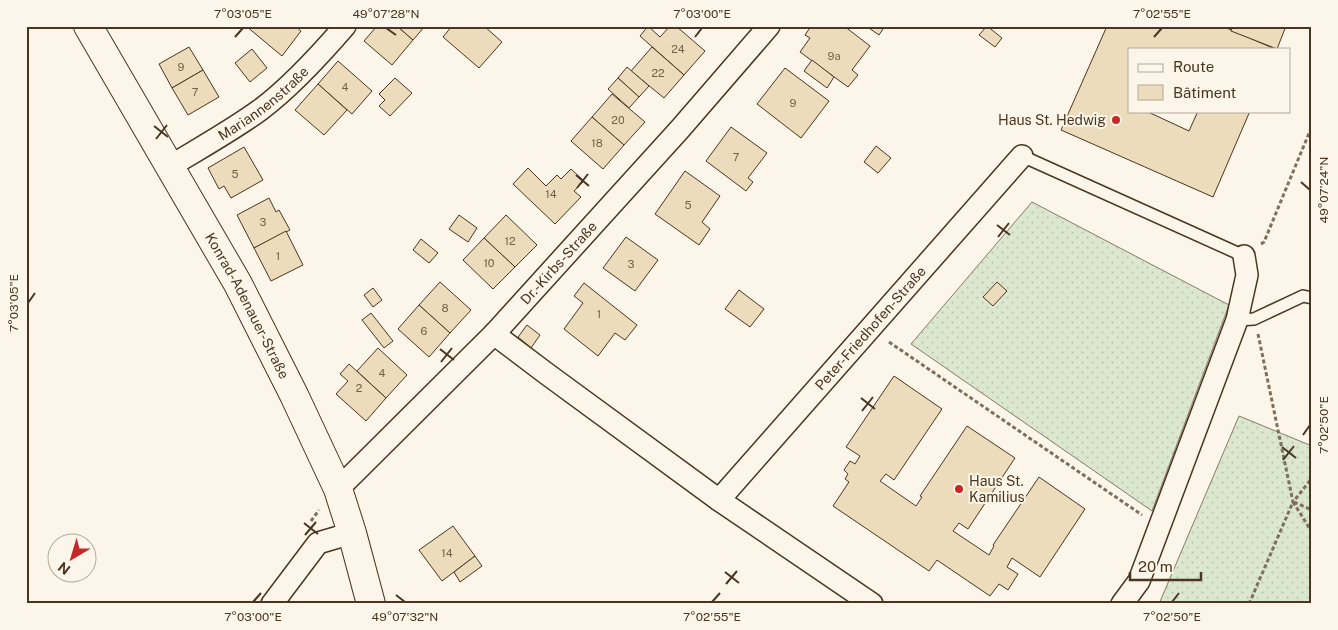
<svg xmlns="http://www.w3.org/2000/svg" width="1338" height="630" viewBox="0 0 1338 630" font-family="'Public Sans',sans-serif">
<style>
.grass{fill:url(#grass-dots);stroke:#887966}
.building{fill:#ecdcbc;stroke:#4a3520}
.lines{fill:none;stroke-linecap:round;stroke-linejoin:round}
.lane-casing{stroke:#4a3520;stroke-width:14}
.street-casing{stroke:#4a3520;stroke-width:24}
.primary-casing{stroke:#4a3520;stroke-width:30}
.path{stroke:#7f6f5c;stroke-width:3;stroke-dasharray:4 2.5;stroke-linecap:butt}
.lane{stroke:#fbf6e9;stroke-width:11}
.street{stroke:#fbf6e9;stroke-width:21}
.primary{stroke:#fbf6e9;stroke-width:28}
.ticks{fill:none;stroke:#4a3520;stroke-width:2}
.poi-dot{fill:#c62828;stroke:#fbf6e9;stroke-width:2}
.labels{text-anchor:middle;stroke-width:4;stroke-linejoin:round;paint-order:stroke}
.number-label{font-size:11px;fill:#725f47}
.street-label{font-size:14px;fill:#4a3520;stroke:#fbf6e9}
.poi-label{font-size:14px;fill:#4a3520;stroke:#fbf6e9;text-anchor:end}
.neatline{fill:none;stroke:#4a3520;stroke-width:2}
.ticks-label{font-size:12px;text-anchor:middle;fill:#4a3520}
</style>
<defs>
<pattern id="grass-dots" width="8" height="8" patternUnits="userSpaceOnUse" patternTransform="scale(1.25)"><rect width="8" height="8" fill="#dce7d0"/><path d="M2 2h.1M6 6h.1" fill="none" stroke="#bec7b2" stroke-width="1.8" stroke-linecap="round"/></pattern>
</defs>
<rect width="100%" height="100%" fill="#fbf6e9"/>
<!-- grass -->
<g class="grass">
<polygon points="1032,202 1229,305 1152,511 911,344"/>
<polygon points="1239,416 1312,446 1312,604 1159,604"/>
</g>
<!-- building -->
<g class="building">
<polygon points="246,26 295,26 301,31 282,56"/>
<polygon points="377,26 397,26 413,40 392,65 364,41"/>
<polygon points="397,26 425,26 413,40"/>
<polygon points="452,26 484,26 502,42 479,68 443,37"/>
<polygon points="648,26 660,37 670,26 676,26 705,51 684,75 640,36"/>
<polygon points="811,26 844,26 870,46 852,70 858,75 848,87 800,52 810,38 805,35"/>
<polygon points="866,26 885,26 879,35"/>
<polygon points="987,26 1002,38 995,47 979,35"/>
<polygon points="1107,26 1222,26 1275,49 1160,49 1157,48 1157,49 1129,49 1129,111 1146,111 1189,131 1198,111 1250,111 1213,197 1061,130"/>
<polygon points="1233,26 1286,26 1277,49 1231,31"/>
<polygon points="189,47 203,70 172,88 159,64"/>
<polygon points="652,47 684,75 664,98 631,71"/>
<polygon points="252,49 267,68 250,82 235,63"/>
<polygon points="812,60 834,77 827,88 804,71"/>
<polygon points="338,61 372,91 352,114 318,84"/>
<polygon points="627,67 649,86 639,97 618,78"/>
<polygon points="785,68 829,101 801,138 757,104"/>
<polygon points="203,70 219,97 188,115 172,88"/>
<polygon points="395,78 412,93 390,116 379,106 385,100 379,94"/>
<polygon points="618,78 639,97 629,108 608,89"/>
<polygon points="318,84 347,110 324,135 295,110"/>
<polygon points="612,94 645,122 624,145 592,117"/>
<polygon points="592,117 624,145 603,169 571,141"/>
<polygon points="731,127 767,153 748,178 753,182 746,191 706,161"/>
<polygon points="876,146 891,158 878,173 864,162"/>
<polygon points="244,147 263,180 231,198 224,186 219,189 208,168"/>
<polygon points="528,168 546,186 557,175 561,179 571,169 584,181 574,191 581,197 555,224 513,184"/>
<polygon points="685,171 720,196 702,222 710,229 699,245 655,214"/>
<polygon points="269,198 276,212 279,210 290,230 254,248 237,215"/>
<polygon points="459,215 477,228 468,242 449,229"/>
<polygon points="506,215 537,245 515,267 484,238"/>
<polygon points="286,231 303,265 271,281 254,248"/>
<polygon points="626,237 658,260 635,291 603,268"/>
<polygon points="484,238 515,267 493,289 463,260"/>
<polygon points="421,239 438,253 429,263 413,250"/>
<polygon points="440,282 471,310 450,333 419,305"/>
<polygon points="997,282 1007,291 993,306 983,297"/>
<polygon points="584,283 637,325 625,340 615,333 598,356 564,329 583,303 574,296"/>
<polygon points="373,288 382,300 373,307 364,295"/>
<polygon points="739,290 764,309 750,327 725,309"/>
<polygon points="419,305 450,333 429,357 398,329"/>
<polygon points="371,313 393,341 384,348 362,320"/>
<polygon points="527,325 540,335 531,348 518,337"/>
<polygon points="378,348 407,375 386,398 357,371"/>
<polygon points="349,364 386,398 366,421 336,394 348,381 340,374"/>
<polygon points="894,376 942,409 894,480 886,474 880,481 916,506 922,497 920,496 967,426 1015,458 968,529 959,523 953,531 989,555 994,546 993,545 1039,477 1085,509 1040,577 1012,558 1007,567 1018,574 1008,590 999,584 990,596 937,560 929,571 833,506 849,482 845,479 848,474 844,470 850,461 855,464 860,456 846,447"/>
<polygon points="453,526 475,556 442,581 419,550"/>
<polygon points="475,556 482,566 460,582 454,572"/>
</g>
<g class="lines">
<defs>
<g id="lane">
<polyline points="1022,156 1244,256"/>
<polyline points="1237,320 1254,319 1303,296 1312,298"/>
</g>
<g id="street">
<path id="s1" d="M 169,167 C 200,148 231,131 260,110 C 291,87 320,55 345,26"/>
<polyline points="494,334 547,374 719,500 872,604"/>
<path id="s2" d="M 338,489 L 494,334 L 680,129 L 769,26"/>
<path id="s3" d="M 719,500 L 1022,156"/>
<polyline points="272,604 318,543 352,533"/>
<polyline points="1122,604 1139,581 1237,320 1247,275 1244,256"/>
</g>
<g id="primary">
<path id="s4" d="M 88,26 L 238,284 L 294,395 L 338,489 L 352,533 L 371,604"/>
</g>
</defs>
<!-- lane casing -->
<use href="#lane" class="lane-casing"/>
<!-- street casing -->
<use href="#street" class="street-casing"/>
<!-- primary casing -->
<use href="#primary" class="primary-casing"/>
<!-- path -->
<g class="path">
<polyline points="1261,244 1264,242 1312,126"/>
<polyline points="1258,334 1293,502 1312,478"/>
<polyline points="889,342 1142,515"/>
<polyline points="1293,502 1312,532"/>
<polyline points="1294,502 1312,510"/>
<polyline points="311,521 319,510"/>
<polyline points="1249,604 1293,502"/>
</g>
<!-- lane -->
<use href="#lane" class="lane"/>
<!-- street -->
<use href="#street" class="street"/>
<!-- primary -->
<use href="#primary" class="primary"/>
</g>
<!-- ticks -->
<path class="ticks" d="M 386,28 L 396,35M 235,37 L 243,28M 695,37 L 702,28M 1154,37 L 1162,28M 154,126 L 168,137M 156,139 L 167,125M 576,175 L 589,186M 1301,182 L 1310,190M 577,188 L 588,174M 997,225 L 1010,235M 998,237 L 1009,223M 28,303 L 35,293M 440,349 L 454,360M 441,362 L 452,348M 861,398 L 875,409M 862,411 L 873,397M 1303,435 L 1310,425M 1282,447 L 1296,458M 1283,460 L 1294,446M 304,523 L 318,534M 305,535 L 316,522M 725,572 L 739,583M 726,584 L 737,571M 396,595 L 405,602M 253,602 L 261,593M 712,602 L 720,593M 1172,602 L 1179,593"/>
<!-- markers -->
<g class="poi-dot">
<circle cx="1116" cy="120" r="5"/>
<circle cx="959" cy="489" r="5"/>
</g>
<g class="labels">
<!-- number labels -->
<g class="number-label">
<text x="678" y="53">24</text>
<text x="834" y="60">9a</text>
<text x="181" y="71">9</text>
<text x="658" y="77">22</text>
<text x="345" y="91">4</text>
<text x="195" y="96">7</text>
<text x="793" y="107">9</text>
<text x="618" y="124">20</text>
<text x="597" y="147">18</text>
<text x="736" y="161">7</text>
<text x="235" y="178">5</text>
<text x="551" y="198">14</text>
<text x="688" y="209">5</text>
<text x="263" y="226">3</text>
<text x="510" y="245">12</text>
<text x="278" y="260">1</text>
<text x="489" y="267">10</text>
<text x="631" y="268">3</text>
<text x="445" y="312">8</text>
<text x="599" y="318">1</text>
<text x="424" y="335">6</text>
<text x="382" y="377">4</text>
<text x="359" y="392">2</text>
<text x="447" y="557">14</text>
</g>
<!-- street labels -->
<g class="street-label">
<text dy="5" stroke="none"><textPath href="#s1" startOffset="114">Mariannenstraße</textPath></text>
<text dy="5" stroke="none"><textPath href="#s2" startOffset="316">Dr.-Kirbs-Straße</textPath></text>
<text dy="5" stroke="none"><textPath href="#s4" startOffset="322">Konrad-Adenauer-Straße</textPath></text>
<text dy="5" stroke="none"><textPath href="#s3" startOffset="229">Peter-Friedhofen-Straße</textPath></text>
</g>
<!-- poi labels -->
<g class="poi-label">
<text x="1106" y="125">Haus St. Hedwig</text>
<text x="969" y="486" text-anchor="start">Haus St.<tspan x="969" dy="16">Kamilius</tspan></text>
</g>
</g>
<!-- border -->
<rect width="1338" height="630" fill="none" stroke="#fbf6e9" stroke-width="55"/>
<!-- legend -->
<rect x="1128" y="48" width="162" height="65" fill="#fbf6e9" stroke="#b4a999"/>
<rect x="1138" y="64" width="25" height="8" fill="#fbf6e9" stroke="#b4a999"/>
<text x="1173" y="72" font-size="15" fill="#4a3520">Route</text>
<rect x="1138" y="85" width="25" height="15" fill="#ecdcbc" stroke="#b4a999"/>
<text x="1173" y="98" font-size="15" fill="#4a3520">Bâtiment</text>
<!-- north arrow -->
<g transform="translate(72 558) rotate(218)"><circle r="24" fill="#fbf6e9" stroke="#b4a999"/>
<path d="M0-4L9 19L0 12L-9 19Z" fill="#c62828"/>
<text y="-8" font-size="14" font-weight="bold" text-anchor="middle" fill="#4a3520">N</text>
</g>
<!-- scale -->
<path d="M1130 572v8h71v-8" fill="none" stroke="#4a3520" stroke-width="2.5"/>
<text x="1138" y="572" font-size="15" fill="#4a3520" stroke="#fbf6e9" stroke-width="4" paint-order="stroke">20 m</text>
<rect x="28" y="28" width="1282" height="574" class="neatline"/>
<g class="ticks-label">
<text x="243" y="18">7°03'05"E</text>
<text x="386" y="18">49°07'28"N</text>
<text x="702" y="18">7°03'00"E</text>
<text x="1162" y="18">7°02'55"E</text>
<text transform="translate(1324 190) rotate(-90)" y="4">49°07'24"N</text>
<text transform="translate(14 303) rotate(-90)" y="4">7°03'05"E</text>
<text transform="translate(1324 425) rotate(-90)" y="4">7°02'50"E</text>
<text x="253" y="621">7°03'00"E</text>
<text x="405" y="621">49°07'32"N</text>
<text x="712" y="621">7°02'55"E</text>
<text x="1172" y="621">7°02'50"E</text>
</g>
</svg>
